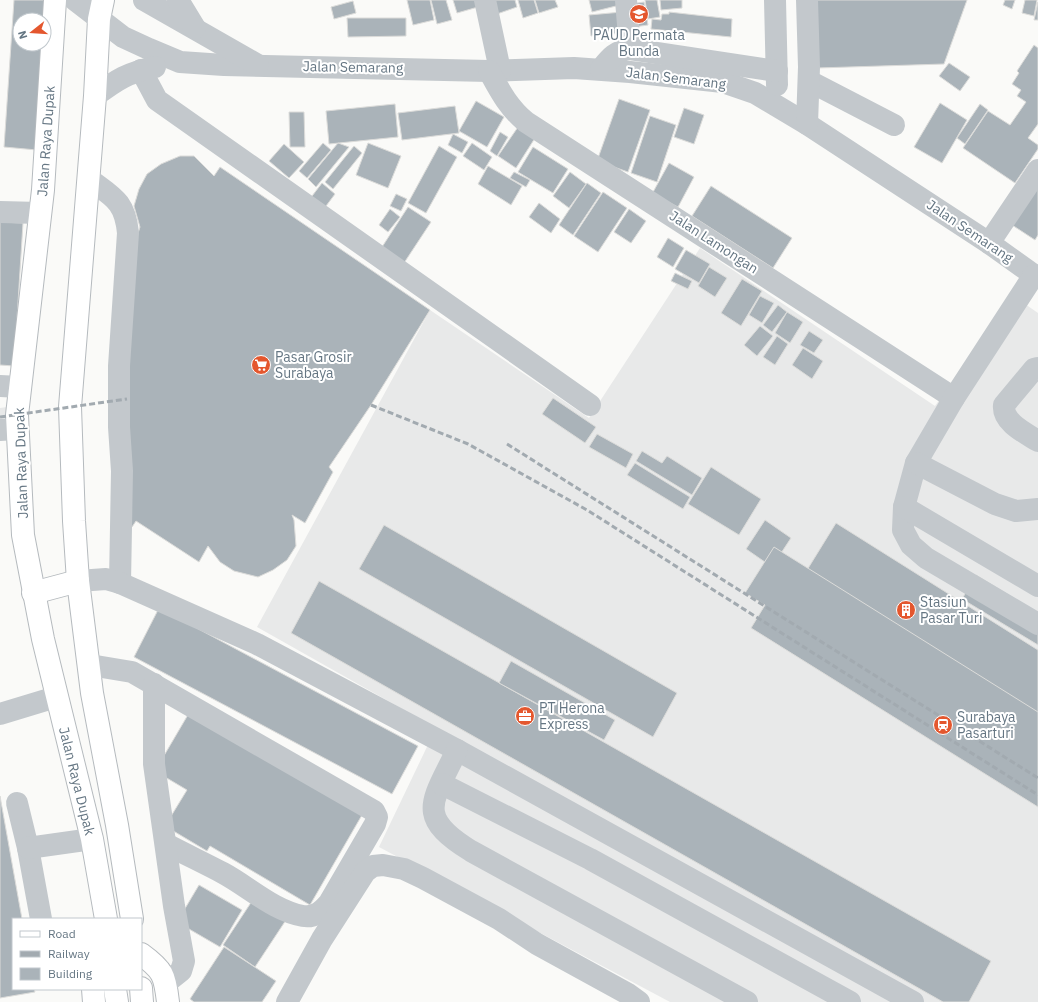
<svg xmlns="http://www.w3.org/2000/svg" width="1038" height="1002" viewBox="0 0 1038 1002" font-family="'IBM Plex Sans',sans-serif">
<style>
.built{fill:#e8e9e9}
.building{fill:#aab3b9;stroke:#dcdcda}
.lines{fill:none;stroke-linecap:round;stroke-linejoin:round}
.major-casing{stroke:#b5babe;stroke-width:24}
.minor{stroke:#c3c8cc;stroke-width:22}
.major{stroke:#fff;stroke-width:22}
.rail{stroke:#a2aab0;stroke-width:3;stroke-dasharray:6 3;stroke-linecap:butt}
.labels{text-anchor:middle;stroke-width:4;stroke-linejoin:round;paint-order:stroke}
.poi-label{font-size:14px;fill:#657683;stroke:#fff;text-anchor:start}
.street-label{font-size:14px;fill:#657683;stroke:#fff}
</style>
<rect width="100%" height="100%" fill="#fafaf8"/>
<!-- built -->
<g class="built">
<polygon points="700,248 935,406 1012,295 1038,313 1038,1002 670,1002 379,847 436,728 257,627 430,310 589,418"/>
<polygon points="7,407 8,432 0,433 0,408"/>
</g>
<!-- building -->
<g class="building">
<polygon points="14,0 46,0 44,20 20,20 20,44 44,44 37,150 4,147"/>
<polygon points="407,0 430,0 434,20 413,25"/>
<polygon points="431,0 446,0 452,20 437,24"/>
<polygon points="453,0 484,0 485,5 457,13"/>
<polygon points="489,0 515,0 517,7 494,15"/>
<polygon points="518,0 534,0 538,13 523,18"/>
<polygon points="535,0 555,0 558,7 539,13"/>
<polygon points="589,0 618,0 620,5 592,12"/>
<polygon points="645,0 657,0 660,17 648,19"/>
<polygon points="660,0 682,0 682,8 661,10"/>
<polygon points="814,0 967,0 944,64 817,68"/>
<polygon points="1005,0 1015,0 1012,9 1003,5"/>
<polygon points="1025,0 1037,0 1034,16 1022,13"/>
<polygon points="353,1 356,13 334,19 331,7"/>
<polygon points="644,2 648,25 634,27 631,4"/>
<polygon points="1038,2 1038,20 1034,20"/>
<polygon points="622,12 623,33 591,36 589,15"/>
<polygon points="669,12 732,19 731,37 651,29 652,19 661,20 662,14 669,14"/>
<polygon points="347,18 406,18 406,36 348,37"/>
<polygon points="1034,45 1038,48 1038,124 1028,138 1038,145 1038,149 1015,183 963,148 988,111 1010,125 1026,102 1017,96 1021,90 1012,84 1019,73 1017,71"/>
<polygon points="949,63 970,77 960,91 939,76"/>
<polygon points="619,99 650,110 628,172 597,161"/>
<polygon points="476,101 504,117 487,147 459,131"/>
<polygon points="940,103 967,120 942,163 914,147"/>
<polygon points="395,104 398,137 329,144 326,111"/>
<polygon points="980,104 988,110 965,144 957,138"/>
<polygon points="455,106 459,133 402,140 398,113"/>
<polygon points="684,108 704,115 694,144 674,137"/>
<polygon points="289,112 304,112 305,147 290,147"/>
<polygon points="650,116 676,125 657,182 631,173"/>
<polygon points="518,127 535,138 516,168 498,156"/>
<polygon points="500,132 508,137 497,156 490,151"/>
<polygon points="453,134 468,142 462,153 448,145"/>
<polygon points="323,143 331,150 307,178 299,171"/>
<polygon points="338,143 349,147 316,187 308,179"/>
<polygon points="368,143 401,156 388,188 356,175"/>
<polygon points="472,143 492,157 484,170 463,156"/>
<polygon points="284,144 304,162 289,178 269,161"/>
<polygon points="354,146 362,153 333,189 325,182"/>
<polygon points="439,146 457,157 426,213 408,203"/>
<polygon points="533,147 568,169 553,193 518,172"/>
<polygon points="180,156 194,156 214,176 220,167 430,310 371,405 329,467 333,472 305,523 292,515 294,520 296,546 287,560 273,570 258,577 234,571 220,562 208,546 199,562 136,521 132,527 122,520 129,262 140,227 134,206 139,189 147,174 161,164"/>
<polygon points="669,163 694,177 678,207 652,194"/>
<polygon points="488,166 522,186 511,205 478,184"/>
<polygon points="514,172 530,180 526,187 510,178"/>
<polygon points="570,172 586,184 569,208 553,196"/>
<polygon points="322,183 335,194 323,210 309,200"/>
<polygon points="587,183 601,193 573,235 559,225"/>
<polygon points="711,186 792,238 773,268 692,216"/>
<polygon points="1038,187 1038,235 1035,240 1009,223"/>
<polygon points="603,192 627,208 598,252 574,236"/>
<polygon points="396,194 407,199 401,211 390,206"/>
<polygon points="539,203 560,219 551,233 529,217"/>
<polygon points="408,207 431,222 404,263 382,247"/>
<polygon points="390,209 400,217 388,232 379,225"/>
<polygon points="629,209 646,221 631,243 614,232"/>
<polygon points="0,222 23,223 14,366 0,365"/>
<polygon points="668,238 684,248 673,267 657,257"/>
<polygon points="686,250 710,264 699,283 675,269"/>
<polygon points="709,267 727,278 715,297 698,286"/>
<polygon points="675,273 692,281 688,289 671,281"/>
<polygon points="742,279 762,291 741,326 721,313"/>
<polygon points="760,296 774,303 762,323 749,315"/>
<polygon points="778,305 787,312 772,332 763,325"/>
<polygon points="787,312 803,322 790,343 775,333"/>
<polygon points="760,326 773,336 757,356 744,345"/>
<polygon points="809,331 823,340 814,353 800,345"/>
<polygon points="777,336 788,344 775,365 763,357"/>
<polygon points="803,348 823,361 812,379 792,365"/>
<polygon points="553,398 596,427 585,443 542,414"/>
<polygon points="597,434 633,454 626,468 589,447"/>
<polygon points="642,451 662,463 667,456 702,478 692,495 636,461"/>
<polygon points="635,463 690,497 683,509 627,475"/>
<polygon points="711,467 761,499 739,535 688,504"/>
<polygon points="765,520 791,538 772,567 746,549"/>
<polygon points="836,523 1038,650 1038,735 773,569 783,554 807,570"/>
<polygon points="384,525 677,693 653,737 359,569"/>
<polygon points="774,547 1038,712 1038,807 751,628 765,605 745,593"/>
<polygon points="976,575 1038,613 1038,645 962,599"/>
<polygon points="319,581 991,961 969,1002 943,1002 291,633"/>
<polygon points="159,608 418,746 392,794 134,657"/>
<polygon points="511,661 615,720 604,740 499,683"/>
<polygon points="189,713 362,815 310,905 210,846 207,851 165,826 187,790 155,771"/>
<polygon points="0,796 22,919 13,919 13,989 34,989 35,992 0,998"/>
<polygon points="199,885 242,910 220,947 177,922"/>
<polygon points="254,898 286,920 255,967 223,945"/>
<polygon points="224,947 276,981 262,1002 194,1002 190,999"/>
</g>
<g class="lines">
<defs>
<g id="major">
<polyline points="55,0 43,190 17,415 23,535 43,639 92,839 106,919"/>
<polyline points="103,0 99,19 95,96 70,407 74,521 78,581 92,693 117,825 132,919"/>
<polyline points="33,593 78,581"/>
<path d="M 141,954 C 163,970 165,975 168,1002"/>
<polyline points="141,988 142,1002"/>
<polyline points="93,989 94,1002"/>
<polyline points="115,989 117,1002"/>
</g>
</defs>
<!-- major casing -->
<use href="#major" class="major-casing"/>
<!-- minor -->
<g class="minor">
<polyline points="75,0 123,37 149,49 180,62 224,65 489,71 574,68 630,72 723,82 755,93 807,124 989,243 1038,278"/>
<polyline points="144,0 258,65"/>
<polyline points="178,0 195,28"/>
<polyline points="485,0 500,70"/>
<polyline points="626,0 630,49"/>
<polyline points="775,0 777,85"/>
<path d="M 601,69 C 610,58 615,51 630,49 L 777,71"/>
<polyline points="141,70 157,100 590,405"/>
<path d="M 489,71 C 500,91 508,107 526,122 L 954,398"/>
<polyline points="809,81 894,125"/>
<path d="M 95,96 C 118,79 127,73 155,67"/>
<polyline points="807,124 809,67 807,0"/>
<path d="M 89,179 C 113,197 125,201 128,233 L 119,366 L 119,427 L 122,471 L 120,583"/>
<polyline points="0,212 40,213"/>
<polyline points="989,243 1038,170"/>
<polyline points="1034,275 954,398 916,463 904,507 903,530 911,545 926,558 1038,624"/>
<path d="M 1038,368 L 1034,369 L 1004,405 C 1002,422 1025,433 1038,441"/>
<polyline points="0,386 20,387"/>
<polyline points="0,430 18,429"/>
<polyline points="916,463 995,504 1016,511 1038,509"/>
<polyline points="904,507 1038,586"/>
<polyline points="78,581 106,579 120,583 257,644 457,750 913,1002"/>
<path d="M 90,665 L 132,672 L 374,811 L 377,817 L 375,824 L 329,903 C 322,911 315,918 303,916 C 274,911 249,887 223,873 C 204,863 185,854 166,844"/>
<polyline points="154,684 154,764 174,906 184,961 181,971 166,983"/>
<polyline points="0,714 56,697"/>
<path d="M 457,750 C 433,801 414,816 471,851 L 747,1002"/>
<polyline points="442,784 590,859 850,1002"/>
<polyline points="17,803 28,848 41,919"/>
<polyline points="28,848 92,839"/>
<polyline points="287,1002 322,939 365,872 373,866 383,865 404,869 423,878 499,919 537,944 628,994 639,1002"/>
</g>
<!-- major -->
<use href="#major" class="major"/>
<!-- rail -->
<g class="rail">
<polyline points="371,405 468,444 587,510 1038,795"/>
<polyline points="0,417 127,399"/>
<polyline points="507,444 1038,778"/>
</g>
</g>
<!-- icons -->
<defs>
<symbol id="school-disc" viewBox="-11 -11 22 22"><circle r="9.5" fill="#e4572e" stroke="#fff"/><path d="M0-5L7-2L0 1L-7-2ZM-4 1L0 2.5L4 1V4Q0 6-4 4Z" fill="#fff"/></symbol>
<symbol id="supermarket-disc" viewBox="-11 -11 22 22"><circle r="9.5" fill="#e4572e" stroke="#fff"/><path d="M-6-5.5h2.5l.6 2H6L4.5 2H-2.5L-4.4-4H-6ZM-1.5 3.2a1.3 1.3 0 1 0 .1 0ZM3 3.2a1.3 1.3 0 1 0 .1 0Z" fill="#fff"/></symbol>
<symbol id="building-disc" viewBox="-11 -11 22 22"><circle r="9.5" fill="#e4572e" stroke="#fff"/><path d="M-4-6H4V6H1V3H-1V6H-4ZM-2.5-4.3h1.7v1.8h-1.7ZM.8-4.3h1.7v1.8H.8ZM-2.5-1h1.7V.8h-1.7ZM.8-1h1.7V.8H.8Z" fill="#fff"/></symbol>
<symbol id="office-disc" viewBox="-11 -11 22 22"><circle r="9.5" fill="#e4572e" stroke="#fff"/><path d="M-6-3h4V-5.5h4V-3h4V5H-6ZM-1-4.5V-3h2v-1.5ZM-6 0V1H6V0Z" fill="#fff"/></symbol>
<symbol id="station-disc" viewBox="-11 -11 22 22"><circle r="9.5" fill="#e4572e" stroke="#fff"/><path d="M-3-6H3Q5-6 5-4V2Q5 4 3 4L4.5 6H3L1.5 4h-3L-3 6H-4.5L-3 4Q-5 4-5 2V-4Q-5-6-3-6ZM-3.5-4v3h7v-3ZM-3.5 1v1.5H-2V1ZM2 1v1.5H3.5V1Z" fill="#fff"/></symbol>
</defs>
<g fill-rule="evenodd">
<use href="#school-disc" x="628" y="3" width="22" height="22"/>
<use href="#supermarket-disc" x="250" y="354" width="22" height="22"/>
<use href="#building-disc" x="895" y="599" width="22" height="22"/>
<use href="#office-disc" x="514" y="705" width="22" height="22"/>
<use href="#station-disc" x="932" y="714" width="22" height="22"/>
</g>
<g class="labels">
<!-- poi labels -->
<g class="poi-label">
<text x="639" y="40" text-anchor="middle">PAUD Permata<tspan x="639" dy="16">Bunda</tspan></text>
<text x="275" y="362">Pasar Grosir<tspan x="275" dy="16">Surabaya</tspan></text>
<text x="920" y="607">Stasiun<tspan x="920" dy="16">Pasar Turi</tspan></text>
<text x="539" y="713">PT Herona<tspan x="539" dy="16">Express</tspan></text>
<text x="957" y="722">Surabaya<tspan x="957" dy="16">Pasarturi</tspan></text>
</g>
<!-- street labels -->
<g class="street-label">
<text transform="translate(353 67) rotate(1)" y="5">Jalan Semarang</text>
<text transform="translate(676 78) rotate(7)" y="5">Jalan Semarang</text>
<text transform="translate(46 141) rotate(-86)" y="5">Jalan Raya Dupak</text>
<text transform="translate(970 231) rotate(34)" y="5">Jalan Semarang</text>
<text transform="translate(714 242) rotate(33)" y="5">Jalan Lamongan</text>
<text transform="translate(21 463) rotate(-92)" y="5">Jalan Raya Dupak</text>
<text transform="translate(77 781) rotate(76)" y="5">Jalan Raya Dupak</text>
</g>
</g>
<!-- legend -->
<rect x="12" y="918" width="130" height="72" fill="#ffffff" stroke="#c1c8cd"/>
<rect x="20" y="931" width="20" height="6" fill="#ffffff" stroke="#c1c8cd"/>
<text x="48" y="938" font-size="12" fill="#657683">Road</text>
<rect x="20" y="951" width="20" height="6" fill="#a2aab0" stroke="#c1c8cd"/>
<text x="48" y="958" font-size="12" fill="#657683">Railway</text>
<rect x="20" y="968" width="20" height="12" fill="#aab3b9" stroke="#c1c8cd"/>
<text x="48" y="978" font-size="12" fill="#657683">Building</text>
<!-- north arrow -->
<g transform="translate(32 32) rotate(253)"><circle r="19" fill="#ffffff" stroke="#c1c8cd"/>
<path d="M0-3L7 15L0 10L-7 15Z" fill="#e4572e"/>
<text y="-6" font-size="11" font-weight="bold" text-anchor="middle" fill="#657683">N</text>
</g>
</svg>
